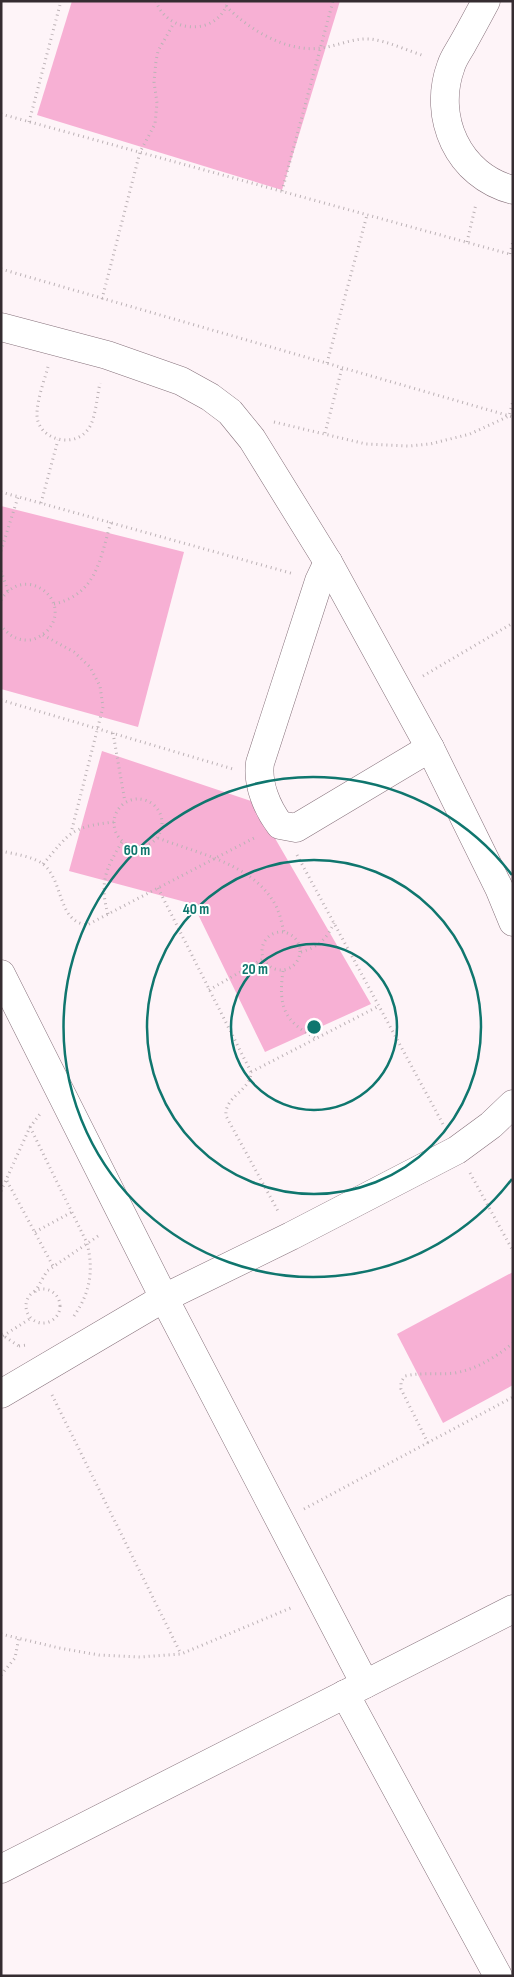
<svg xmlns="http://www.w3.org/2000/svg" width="514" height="1977" viewBox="0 0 514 1977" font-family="'Sofia Sans Condensed',sans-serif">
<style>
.green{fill:#f7b0d4}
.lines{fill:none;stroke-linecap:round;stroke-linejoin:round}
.minor-casing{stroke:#86717b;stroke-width:29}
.path{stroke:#bcb2b6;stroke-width:3;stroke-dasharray:1 4;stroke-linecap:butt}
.minor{stroke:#fff;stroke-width:28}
.ring{fill:none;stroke:#0f766e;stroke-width:2.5}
.centre{fill:#0f766e;stroke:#fff;stroke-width:2.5}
.ring-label{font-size:15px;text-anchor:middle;font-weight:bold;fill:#0f766e;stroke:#fff;stroke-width:4;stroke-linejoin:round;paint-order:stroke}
</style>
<rect width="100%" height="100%" fill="#fef4f8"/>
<!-- green -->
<g class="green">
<polygon points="72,1 340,1 282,190 37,115"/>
<polygon points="1,506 184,552 138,727 1,689"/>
<polygon points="102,751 254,802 371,1004 265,1052 193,904 69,871"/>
<polygon points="513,1272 513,1385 443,1423 397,1334"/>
</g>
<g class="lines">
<defs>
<g id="minor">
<path d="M 486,1 C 478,16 470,31 462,45 C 458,52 453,59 451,66 C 432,117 458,176 513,190"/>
<polyline points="1,327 107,355 181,381 210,397 230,412 252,439 328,562 430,748 499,888 513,922"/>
<path d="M 328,562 L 319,581 L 260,763 C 257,784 267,808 280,825 L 296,828 L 430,748"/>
<polyline points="1,974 164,1298 365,1684"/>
<polyline points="1,1394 164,1298 291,1236 457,1150 491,1125 513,1104"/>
<polyline points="345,1694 498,1976"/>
<polyline points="1,1869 513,1609"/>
</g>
</defs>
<!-- minor casing -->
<use href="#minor" class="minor-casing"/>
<!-- path -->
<g class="path">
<path d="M 156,1 C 167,34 218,37 228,1"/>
<path d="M 226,6 C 248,29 287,53 321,48 C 338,46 352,38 370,39 C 388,41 408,51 425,56"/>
<polyline points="1,114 513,255"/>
<polyline points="29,122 61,1"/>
<polyline points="282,191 333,1"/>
<polyline points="467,242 476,204"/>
<polyline points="510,254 513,241"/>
<polyline points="1,269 513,417"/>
<polyline points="102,299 140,152 155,124 157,103 154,82 156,61 158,51 174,23"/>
<polyline points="327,363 367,215"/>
<path d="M 48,367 C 44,381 38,397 37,412 C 35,440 75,450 89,428 C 96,417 97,396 100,383"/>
<polyline points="274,422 366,444 409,446 430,444 470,434 509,416 513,401"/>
<polyline points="325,433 342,368"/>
<polyline points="1,492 294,574"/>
<polyline points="41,503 58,440"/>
<polyline points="1,551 18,497"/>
<polyline points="1,571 8,591"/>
<path d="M 1,600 C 24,562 75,601 47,631 C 42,635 37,639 30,640 C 17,641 8,635 1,625"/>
<path d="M 54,604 C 97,594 100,559 111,522"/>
<polyline points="43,635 74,652 90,667 100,686 103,707 71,833"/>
<polyline points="423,676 513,623"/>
<polyline points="1,700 233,769"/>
<polyline points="113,733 125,802"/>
<circle cx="138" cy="823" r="24"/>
<path d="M 158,838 C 199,854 254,864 276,906 C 280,914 282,924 284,932"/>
<path d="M 1,851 C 14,854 32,856 43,864 C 64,881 57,921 87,925 L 256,837"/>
<polyline points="297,855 444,1126"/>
<path d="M 43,864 C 71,832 70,827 114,822"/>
<path d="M 158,888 L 251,1072 C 251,1091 224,1096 226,1116 L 278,1211"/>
<path d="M 108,914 C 99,883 106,868 122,842"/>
<circle cx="281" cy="951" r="19"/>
<path d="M 301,952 C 318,947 326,940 334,923"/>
<path d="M 283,971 C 278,1006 284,1022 316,1038"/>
<polyline points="209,990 263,959"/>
<polyline points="251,1072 379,1006"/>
<path d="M 30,1127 L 87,1243 C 94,1271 90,1293 74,1316"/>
<polyline points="470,1173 513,1251"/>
<polyline points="7,1181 53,1266"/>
<polyline points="1,1191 30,1127 40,1114"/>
<polyline points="35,1232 72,1212"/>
<circle cx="43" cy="1306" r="17"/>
<polyline points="35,1292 47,1271 101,1234"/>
<polyline points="1,1334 20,1347"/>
<polyline points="3,1336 31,1318"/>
<polyline points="19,1346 27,1345"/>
<polyline points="52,1395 181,1654"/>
<path d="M 428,1443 L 401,1389 L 401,1382 L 405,1376 C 423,1372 437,1375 455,1373 C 477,1369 496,1357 513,1343"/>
<polyline points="304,1509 513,1397"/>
<polyline points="1,1634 59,1648 99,1655 140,1657 181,1654 293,1607"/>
<polyline points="1,1675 15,1658 19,1637"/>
</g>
<!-- minor -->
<use href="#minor" class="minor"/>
</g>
<!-- distance rings -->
<g class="ring">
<circle cx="314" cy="1027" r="83"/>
<circle cx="314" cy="1027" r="167"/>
<path d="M512 1179A250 250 0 1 1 512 875"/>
</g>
<circle cx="314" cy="1027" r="8" class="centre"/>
<g class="ring-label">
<text x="137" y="855">60 m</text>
<text x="196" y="914">40 m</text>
<text x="255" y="974">20 m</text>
</g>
<!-- border -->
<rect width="514" height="1977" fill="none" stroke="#352c31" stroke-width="5"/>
</svg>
